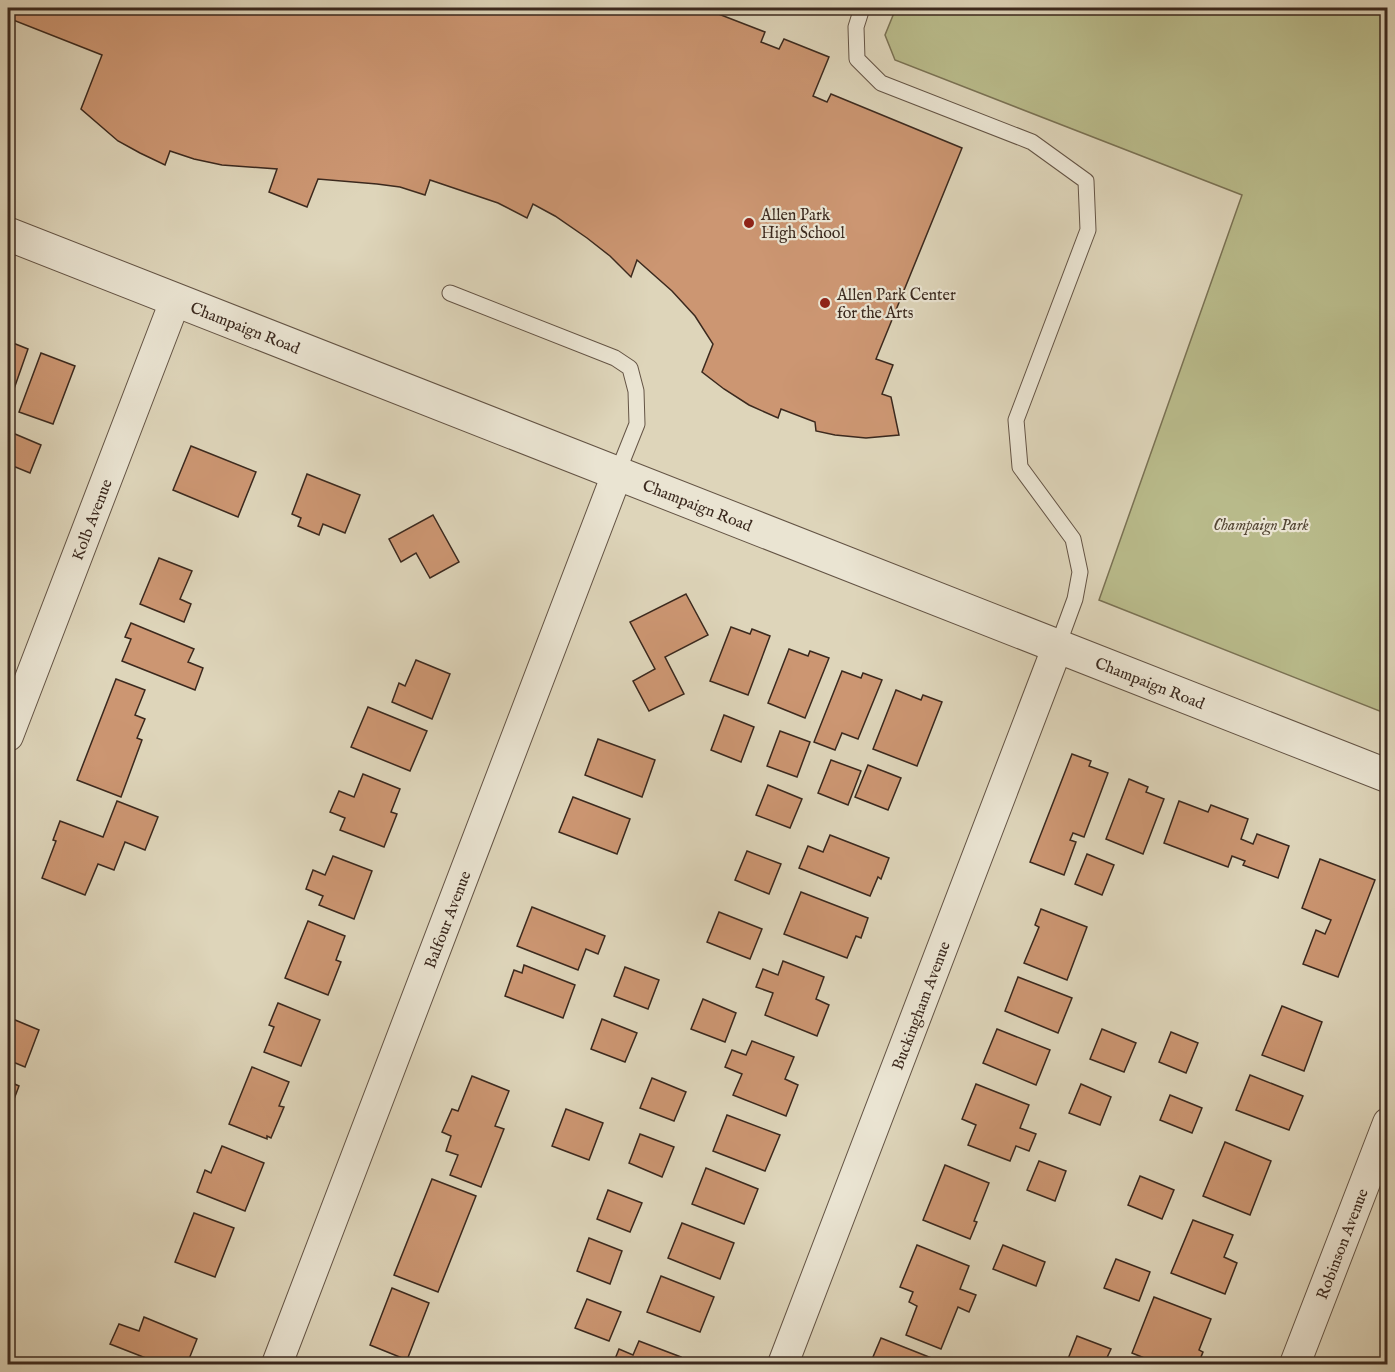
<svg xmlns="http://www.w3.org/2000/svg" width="1395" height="1372" viewBox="0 0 1395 1372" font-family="'IM FELL English',serif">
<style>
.green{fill:#b9bb8b;stroke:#7a7254;stroke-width:1.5}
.building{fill:#cc9672;stroke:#3b291e;stroke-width:1.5}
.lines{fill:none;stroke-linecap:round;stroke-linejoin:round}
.service-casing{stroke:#645445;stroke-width:17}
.minor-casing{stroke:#645445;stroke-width:32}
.tertiary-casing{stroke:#645445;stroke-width:35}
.service{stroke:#eae4d2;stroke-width:15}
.minor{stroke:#eae4d2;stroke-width:30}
.tertiary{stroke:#eae4d2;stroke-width:33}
.poi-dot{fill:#8f2418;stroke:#eae4d2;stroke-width:2}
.labels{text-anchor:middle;stroke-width:4.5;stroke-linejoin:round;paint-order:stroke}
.poi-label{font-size:16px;fill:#3b291e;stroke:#eae4d2;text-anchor:start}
.street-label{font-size:16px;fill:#3b291e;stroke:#eae4d2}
.park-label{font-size:16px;font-style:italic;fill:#544634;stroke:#eae4d2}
</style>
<rect width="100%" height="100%" fill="#ded5ba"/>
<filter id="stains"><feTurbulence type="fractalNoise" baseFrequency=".00333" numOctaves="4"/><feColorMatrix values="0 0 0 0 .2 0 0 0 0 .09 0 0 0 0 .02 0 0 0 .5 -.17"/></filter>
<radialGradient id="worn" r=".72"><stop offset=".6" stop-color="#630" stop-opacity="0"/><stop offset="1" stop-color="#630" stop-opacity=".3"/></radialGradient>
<!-- green -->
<polygon class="green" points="896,8 1387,8 1387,714 1099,600 1242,195 895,60 885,35"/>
<!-- building -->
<g class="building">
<polygon points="8,8 703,8 765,32 761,42 779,49 784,39 829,57 813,96 827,102 831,94 962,148 876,359 893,365 882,394 891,397 899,435 866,438 835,435 816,431 815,422 781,409 778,418 749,405 724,389 702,372 713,344 695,316 672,291 637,260 631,277 610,256 587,238 555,216 533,204 527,218 498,203 430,180 425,195 400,187 377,184 318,179 307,207 269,192 277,169 222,165 194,159 170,151 165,165 140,153 118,141 81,109 102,55 8,18"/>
<polygon points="8,341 28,349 8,406"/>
<polygon points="41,353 75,366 53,424 19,412"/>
<polygon points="8,431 41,445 30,473 8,464"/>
<polygon points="191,446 256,472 238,517 173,490"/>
<polygon points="307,474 360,495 345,533 323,524 319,535 298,526 301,518 292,514"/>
<polygon points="433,515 459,562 430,578 416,553 401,562 389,539"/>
<polygon points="159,558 192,571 180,599 191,604 184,622 140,604"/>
<polygon points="686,594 708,635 665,657 684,694 649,711 633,681 655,669 630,622"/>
<polygon points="131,623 194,649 188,662 203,668 195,690 122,661 131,639 125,637"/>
<polygon points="731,627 750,634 752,629 770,636 748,695 710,681"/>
<polygon points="789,649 808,656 810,651 829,658 805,718 768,703"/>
<polygon points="416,660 450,674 432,719 392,702 399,683 405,686"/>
<polygon points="842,671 861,678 863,673 882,680 858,739 842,733 835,750 814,742"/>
<polygon points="116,679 145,690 135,715 145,719 137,738 142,740 121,797 77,780"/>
<polygon points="896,690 921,700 923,695 942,702 917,766 873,749"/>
<polygon points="368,707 427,731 410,771 351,747"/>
<polygon points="724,715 754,727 741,762 711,750"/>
<polygon points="780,731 810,742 797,777 767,766"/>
<polygon points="598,739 655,760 642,797 585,775"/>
<polygon points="1072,754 1091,761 1089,766 1108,773 1084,837 1073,833 1070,840 1076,842 1064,875 1030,862"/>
<polygon points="831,760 861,771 848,805 818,793"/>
<polygon points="868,765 901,778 888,810 855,797"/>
<polygon points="363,774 400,789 391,812 397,814 384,847 340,830 345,818 330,812 339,791 354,797"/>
<polygon points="1129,779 1148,787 1146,792 1164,799 1143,854 1106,839"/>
<polygon points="768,785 802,799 790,828 756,815"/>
<polygon points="573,797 630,819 617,854 559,832"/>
<polygon points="117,801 158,817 145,850 125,842 114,870 98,864 85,895 42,878 56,841 53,840 60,821 103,837"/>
<polygon points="1179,801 1208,812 1211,805 1248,819 1241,839 1253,844 1257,834 1289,846 1278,878 1243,865 1245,861 1232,856 1228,867 1164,843"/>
<polygon points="830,835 889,858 881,879 878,877 870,896 799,868 808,846 823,852"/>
<polygon points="747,851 781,864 769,894 735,880"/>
<polygon points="1087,854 1114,865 1102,895 1075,884"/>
<polygon points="333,856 372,871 354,919 319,905 323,896 306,889 313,870 325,875"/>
<polygon points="1320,859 1375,880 1338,977 1303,964 1316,930 1325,934 1331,920 1302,908"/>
<polygon points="801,892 868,918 861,938 856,936 847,958 784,934"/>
<polygon points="532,907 605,936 598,954 586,949 578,970 517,946"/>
<polygon points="1041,909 1087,927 1067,980 1024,963 1039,927 1035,925"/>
<polygon points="719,912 762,929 750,959 707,942"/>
<polygon points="308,921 345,936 336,960 341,962 328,995 285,978"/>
<polygon points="783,961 824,977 816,999 829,1005 817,1036 765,1015 773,993 756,987 763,969 778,975"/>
<polygon points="524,965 575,985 563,1018 505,996 514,970 522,973"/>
<polygon points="625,967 659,980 648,1009 614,996"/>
<polygon points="1018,977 1072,998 1058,1033 1005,1011"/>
<polygon points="703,999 736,1013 725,1042 691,1029"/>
<polygon points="278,1003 320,1020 301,1066 264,1052 274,1027 269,1025"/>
<polygon points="1282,1006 1322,1022 1304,1071 1262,1055"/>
<polygon points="8,1017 39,1030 25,1067 8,1060"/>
<polygon points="602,1019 637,1033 625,1062 591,1049"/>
<polygon points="997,1029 1050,1050 1036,1085 983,1063"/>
<polygon points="1102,1029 1136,1043 1124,1072 1090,1059"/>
<polygon points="1171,1032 1198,1043 1186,1073 1159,1062"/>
<polygon points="752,1041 794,1057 785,1079 798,1085 786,1116 733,1095 742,1074 725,1067 732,1050 746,1055"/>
<polygon points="252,1067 289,1082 279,1106 284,1107 271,1138 267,1136 267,1139 229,1124"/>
<polygon points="1250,1075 1303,1096 1289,1130 1236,1110"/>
<polygon points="472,1076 509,1091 495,1126 504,1129 481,1187 450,1175 458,1155 446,1151 451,1136 442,1132 452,1109 458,1111"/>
<polygon points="652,1078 686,1092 674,1121 640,1108"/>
<polygon points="8,1081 19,1086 8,1115"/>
<polygon points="976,1084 1029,1105 1020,1128 1036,1134 1029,1151 1016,1146 1010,1161 968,1145 976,1125 962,1119"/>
<polygon points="1081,1084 1111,1097 1100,1125 1069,1113"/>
<polygon points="1170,1095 1202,1108 1192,1133 1160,1120"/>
<polygon points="566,1109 603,1123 589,1160 552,1146"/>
<polygon points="727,1115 780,1135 765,1171 713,1151"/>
<polygon points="640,1134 674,1147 662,1177 629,1163"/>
<polygon points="1225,1142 1271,1161 1250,1215 1203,1196"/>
<polygon points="222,1146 264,1163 245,1211 197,1192 205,1170 211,1173"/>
<polygon points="1039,1161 1066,1171 1055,1201 1027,1190"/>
<polygon points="945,1165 989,1183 974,1221 977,1222 970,1239 923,1220"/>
<polygon points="706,1168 758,1189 744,1224 692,1204"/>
<polygon points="1140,1176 1174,1190 1162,1219 1128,1205"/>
<polygon points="432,1179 476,1196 438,1292 394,1275"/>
<polygon points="608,1190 642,1203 630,1232 597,1219"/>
<polygon points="194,1213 234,1228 215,1277 175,1262"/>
<polygon points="1193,1220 1233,1235 1224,1257 1237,1263 1225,1294 1171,1273"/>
<polygon points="682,1223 734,1243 720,1279 668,1258"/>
<polygon points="589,1238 622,1251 610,1284 577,1271"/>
<polygon points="917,1245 969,1266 960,1289 976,1295 969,1312 958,1307 941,1349 906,1335 917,1306 909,1302 913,1292 900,1287"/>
<polygon points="1003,1245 1045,1262 1036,1286 993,1269"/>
<polygon points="1116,1259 1150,1272 1139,1301 1104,1288"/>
<polygon points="661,1276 714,1297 700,1332 647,1312"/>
<polygon points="392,1288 429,1303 407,1360 370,1345"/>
<polygon points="1154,1297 1211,1319 1199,1350 1203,1352 1198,1364 1159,1364 1132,1353"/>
<polygon points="587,1299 621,1312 609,1341 575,1328"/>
<polygon points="144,1317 197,1339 187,1364 161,1364 110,1344 119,1324 139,1331"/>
<polygon points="1077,1336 1111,1349 1104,1364 1066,1364"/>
<polygon points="881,1338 934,1359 932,1364 870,1364"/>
<polygon points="639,1341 681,1357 678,1364 613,1364 619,1349 633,1355"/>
</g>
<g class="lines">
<defs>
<g id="service">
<polyline points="862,8 856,27 857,59 881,83 1032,142 1086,181 1088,230 1016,420 1020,467 1073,539 1080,572 1075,599 1057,648"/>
<polyline points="450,293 615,358 630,368 636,391 637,424 617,474"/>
</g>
<g id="minor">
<path id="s1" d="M 8,736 L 175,301"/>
<path id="s2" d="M 277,1364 L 617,474"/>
<path id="s3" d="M 783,1364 L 1057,648"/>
<path id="s4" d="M 1295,1364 L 1388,1123"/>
</g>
<g id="tertiary">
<path id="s5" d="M 8,234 L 1388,776"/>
</g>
</defs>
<!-- service casing -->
<use href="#service" class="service-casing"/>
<!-- minor casing -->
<use href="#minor" class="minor-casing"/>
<!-- tertiary casing -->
<use href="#tertiary" class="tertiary-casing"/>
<!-- service -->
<use href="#service" class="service"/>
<!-- minor -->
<use href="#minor" class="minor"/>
<!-- tertiary -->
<use href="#tertiary" class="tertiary"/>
</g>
<!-- markers -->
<g class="poi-dot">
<circle cx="749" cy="223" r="6"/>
<circle cx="825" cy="303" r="6"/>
</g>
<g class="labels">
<!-- poi labels -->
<g class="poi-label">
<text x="761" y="220">Allen Park<tspan x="761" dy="18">High School</tspan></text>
<text x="837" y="300">Allen Park Center<tspan x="837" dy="18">for the Arts</tspan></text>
</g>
<!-- street labels -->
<g class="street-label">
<text dy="6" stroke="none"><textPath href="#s5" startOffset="255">Champaign Road</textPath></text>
<text dy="6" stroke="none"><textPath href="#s5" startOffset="741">Champaign Road</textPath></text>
<text dy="6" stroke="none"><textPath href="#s1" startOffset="232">Kolb Avenue</textPath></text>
<text dy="6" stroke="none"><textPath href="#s5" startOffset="1227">Champaign Road</textPath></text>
<text dy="6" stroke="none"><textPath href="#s2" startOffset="476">Balfour Avenue</textPath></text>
<text dy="6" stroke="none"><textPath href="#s3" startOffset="384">Buckingham Avenue</textPath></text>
<text dy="6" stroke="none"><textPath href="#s4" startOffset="129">Robinson Avenue</textPath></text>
</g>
<!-- park labels -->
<g class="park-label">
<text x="1261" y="530">Champaign Park</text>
</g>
</g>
<!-- margin -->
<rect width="1395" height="1372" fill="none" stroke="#ded5ba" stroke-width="30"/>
<rect x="9" y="9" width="1377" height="1354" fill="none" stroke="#3b291e" stroke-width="3"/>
<rect x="15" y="15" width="1365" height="1342" fill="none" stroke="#3b291e" stroke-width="1.5"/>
<rect width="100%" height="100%" filter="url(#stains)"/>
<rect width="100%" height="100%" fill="url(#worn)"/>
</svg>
